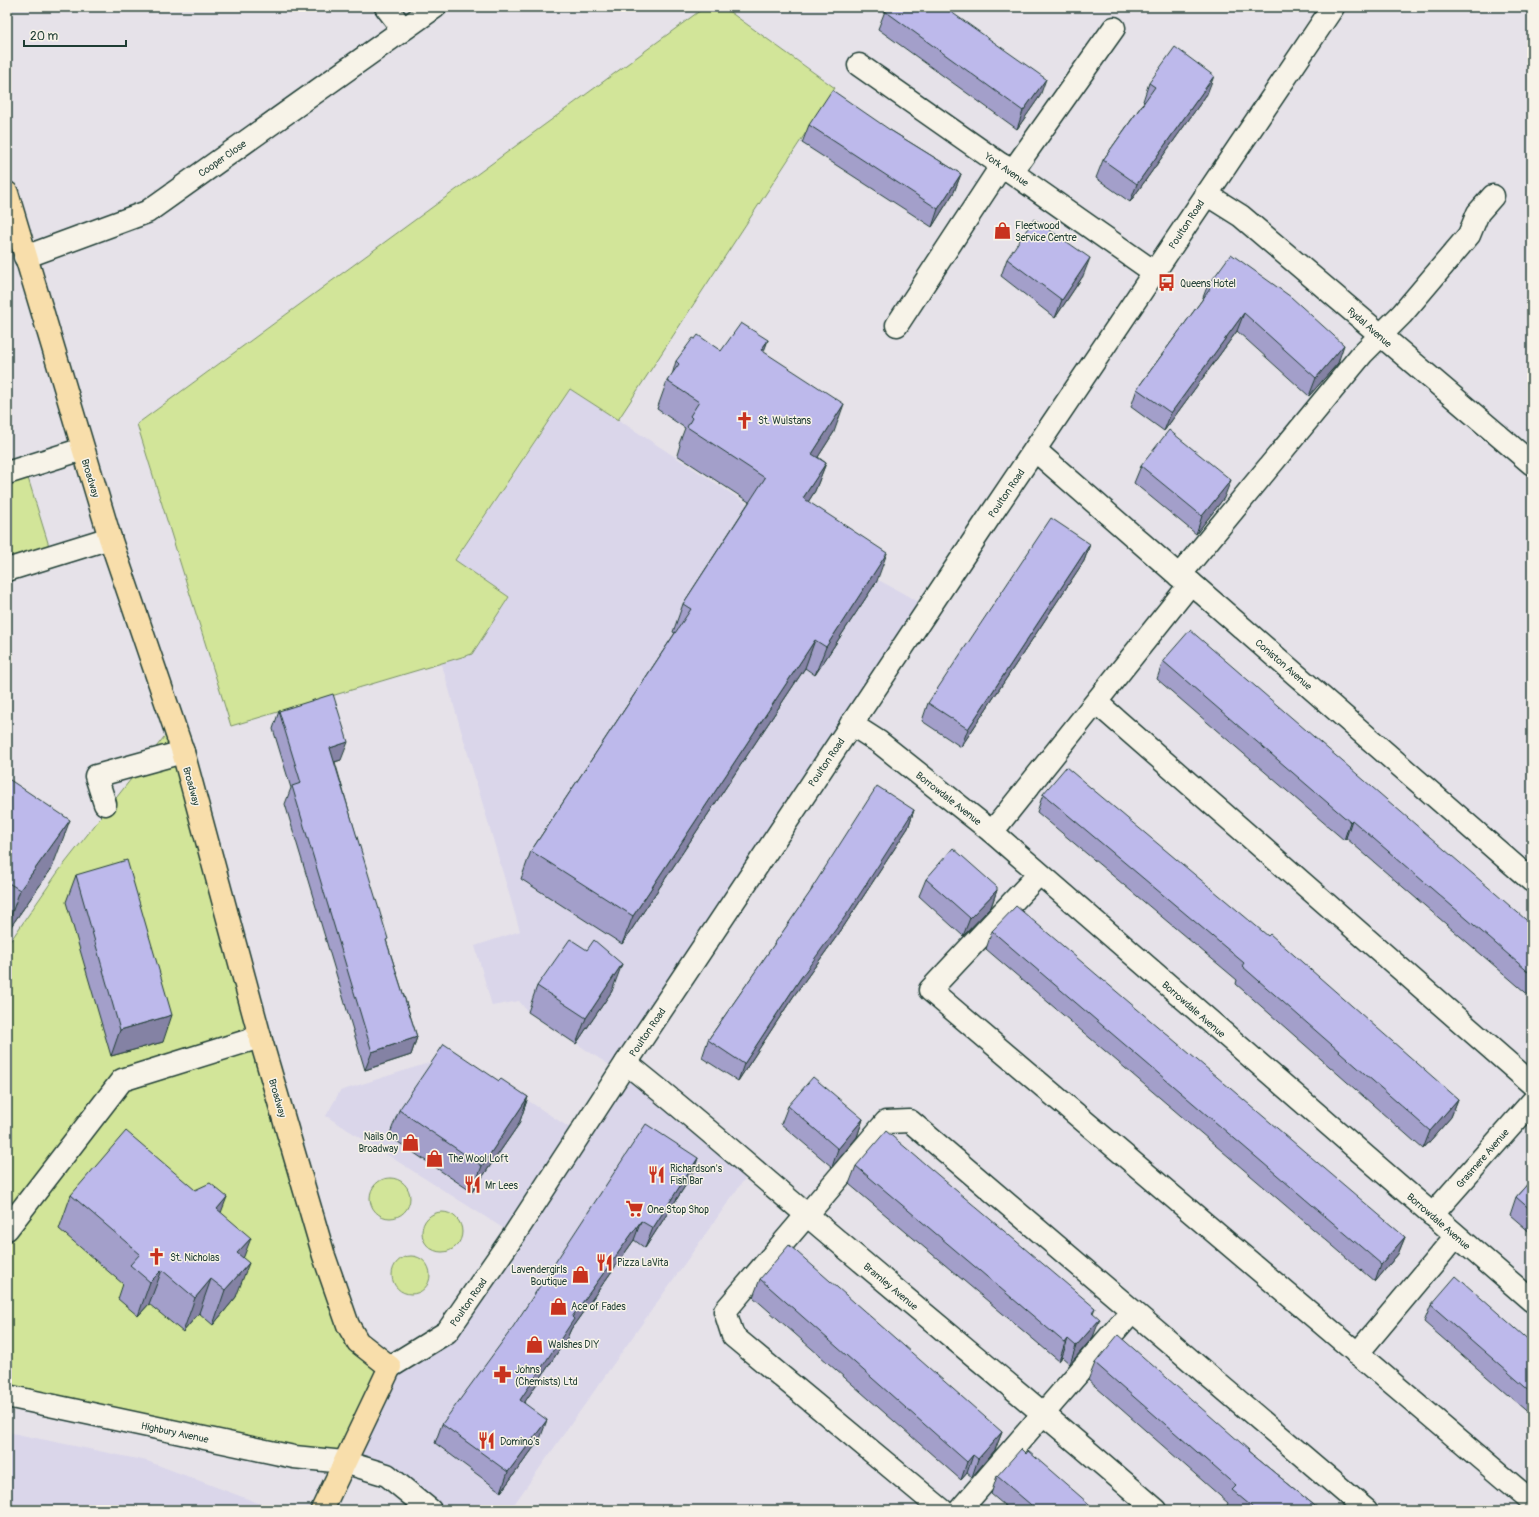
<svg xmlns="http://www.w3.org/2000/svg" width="1539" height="1517" viewBox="0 0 1539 1517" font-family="Pangolin,sans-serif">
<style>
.built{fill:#dad6ea}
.grass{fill:#d2e599;stroke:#789166}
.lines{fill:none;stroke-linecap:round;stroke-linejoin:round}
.minor-casing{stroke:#1f3d34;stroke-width:25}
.major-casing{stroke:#1f3d34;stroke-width:25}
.minor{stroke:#f7f3e8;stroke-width:22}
.major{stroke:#f8deab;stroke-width:22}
.wall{fill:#a39fca;stroke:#1f3d34}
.shaded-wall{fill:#8482a4;stroke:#1f3d34}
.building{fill:#bdb9eb;stroke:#1f3d34}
.labels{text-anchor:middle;stroke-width:3;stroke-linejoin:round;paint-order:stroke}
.street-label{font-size:10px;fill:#1f3d34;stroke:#f7f3e8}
.poi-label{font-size:10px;fill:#1f3d34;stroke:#f7f3e8;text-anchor:start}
</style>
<rect width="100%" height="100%" fill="#e6e2e9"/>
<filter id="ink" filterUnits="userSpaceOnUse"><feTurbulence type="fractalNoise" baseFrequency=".025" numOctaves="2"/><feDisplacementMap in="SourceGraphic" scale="8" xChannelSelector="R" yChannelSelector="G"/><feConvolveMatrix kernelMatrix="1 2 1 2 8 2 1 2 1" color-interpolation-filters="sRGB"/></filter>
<g filter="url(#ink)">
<!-- built -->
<g class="built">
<polygon points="571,389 792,533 930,608 626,1063 753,1167 510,1510 417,1510 344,1462 390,1367 447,1332 514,1235 326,1116 340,1091 457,1054 579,1134 620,1072 528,1012 519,1001 492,1006 475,946 520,931 441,662 472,653 509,597 455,561"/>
<polygon points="7,1432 147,1461 277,1510 7,1510"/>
</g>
<!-- grass -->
<g class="grass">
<polygon points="705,7 723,7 835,88 618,420 570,389 455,560 509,597 472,654 231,726 137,424"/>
<polygon points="28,478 49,546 7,559 7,485"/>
<polygon points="175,723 348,1325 390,1367 344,1462 7,1396 7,946 58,872"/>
<circle cx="390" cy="1198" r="20"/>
<circle cx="442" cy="1232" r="20"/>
<circle cx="411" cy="1275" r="19"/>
</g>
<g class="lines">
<defs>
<g id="minor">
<polyline points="386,7 403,29"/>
<polyline points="859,65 1154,272"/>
<polyline points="1012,172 1114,28"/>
<polyline points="1206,194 1241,216 1532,464"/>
<polyline points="25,257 147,212 435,7"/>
<polyline points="897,325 1002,165"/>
<polyline points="1035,450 1179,576 1191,583 1532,881"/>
<polyline points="7,473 83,449"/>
<polyline points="7,570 110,538"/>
<polyline points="1179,576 1362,354 1402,314 1469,235 1478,213 1493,196"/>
<polyline points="1097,703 1532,1084"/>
<polyline points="851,724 879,742 992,832 1532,1301"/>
<polyline points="105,804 96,776 183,752"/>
<polyline points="992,832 1191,583"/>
<polyline points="1039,874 930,990 1532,1502"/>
<path d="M 626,1063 C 688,1112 747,1164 807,1215 C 923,1314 1041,1410 1156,1510"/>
<polyline points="1432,1215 1532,1102"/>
<polyline points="7,1229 122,1080 260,1037"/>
<polyline points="1357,1354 1456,1236"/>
<polyline points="390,1367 447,1332 514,1235 626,1063 990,516 1333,7"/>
<polyline points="7,1396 294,1457 344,1462 387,1475 430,1510"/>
<polyline points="942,1510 733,1336 725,1311 886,1122 910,1121 1366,1510"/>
<polyline points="960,1510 1132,1311"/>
</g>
<polyline id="major" points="7,193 110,538 183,752 260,1037 324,1256 348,1325 358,1342 390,1367 322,1510"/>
</defs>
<!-- minor casing -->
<use href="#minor" class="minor-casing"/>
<!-- major casing -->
<use href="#major" class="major-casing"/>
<!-- minor -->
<use href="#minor" class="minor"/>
<!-- major -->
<use href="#major" class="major"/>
</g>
<!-- wall -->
<g class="wall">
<polygon points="885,11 1040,96 1017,129 878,29"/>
<polygon points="1149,83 1207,94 1130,202 1096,178 1103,160 1144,102 1143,101"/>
<polygon points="809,125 890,130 961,174 954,192 932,227 802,143"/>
<polygon points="1007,259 1083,276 1055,318 1001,276"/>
<polygon points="1207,287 1338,363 1309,396 1237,331 1164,431 1131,407 1137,389 1202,300"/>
<polygon points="768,340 763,352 834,432 818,457 826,463 815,491 808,502 877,581 815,675 805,668 622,944 521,879 531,851 675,633 673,632 683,604 749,502 677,455 680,445 679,444 685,428 657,409 667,381 672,375 676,361"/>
<polygon points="1141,466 1224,498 1196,534 1134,483"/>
<polygon points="1090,544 1084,561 961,747 922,721 928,703"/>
<polygon points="1163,661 1532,925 1532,998 1346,838 1344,840 1157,679"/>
<polygon points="279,711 341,760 335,762 387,943 417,1037 411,1055 365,1070 285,804 291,788 273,729"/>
<polygon points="7,778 52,868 7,932"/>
<polygon points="1043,794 1458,1099 1451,1117 1423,1149 1236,984 1237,980 1037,812"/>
<polygon points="914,810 908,828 842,929 793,997 738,1081 702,1058 708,1040 810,893 812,888"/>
<polygon points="76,875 163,1042 111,1056 66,902"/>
<polygon points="926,879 997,890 991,907 963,936 919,896"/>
<polygon points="992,931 1405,1237 1398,1254 1375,1282 986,949"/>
<polygon points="587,950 612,991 576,1044 528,1012 537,986"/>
<polygon points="499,1081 528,1097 519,1124 472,1192 389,1136 399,1110"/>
<polygon points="788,1106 863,1119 857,1137 832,1167 781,1124"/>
<polygon points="698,1158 691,1177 645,1248 634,1240 571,1329 567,1338 524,1403 540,1439 501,1492 435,1443 442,1424"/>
<polygon points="856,1166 1095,1308 1093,1313 1093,1337 1070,1364 1062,1357 1059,1361 849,1184"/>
<polygon points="1532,1179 1532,1234 1510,1215 1516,1197"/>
<polygon points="71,1195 221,1213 243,1259 236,1297 213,1325 199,1313 183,1332 149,1304 138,1316 118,1299 123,1284 59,1229"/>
<polygon points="760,1279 1002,1432 995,1450 972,1477 967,1473 961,1480 753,1297"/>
<polygon points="1431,1305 1532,1343 1532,1416 1424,1322"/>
<polygon points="1095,1363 1249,1450 1248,1451 1320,1510 1228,1510 1226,1508 1228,1503 1088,1380"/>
<polygon points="997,1476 1096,1510 1010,1510 991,1494"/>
</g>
<!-- shaded-wall -->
<g class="shaded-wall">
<polygon points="1214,76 1207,94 1130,202 1137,184"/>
<polygon points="1046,79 1040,96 1017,129 1023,111"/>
<polygon points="961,174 954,192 932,227 938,209"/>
<polygon points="1090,258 1083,276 1055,318 1062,300"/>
<polygon points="1244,313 1237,331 1164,431 1171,413"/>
<polygon points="768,340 758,368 761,350"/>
<polygon points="1344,345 1338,363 1309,396 1316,378"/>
<polygon points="844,404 834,432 802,482 812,454"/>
<polygon points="826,463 815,491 793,526 803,498"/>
<polygon points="1231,480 1224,498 1196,534 1202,516"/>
<polygon points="1090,544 1084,561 961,747 968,729"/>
<polygon points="887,553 877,581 815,675 826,647"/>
<polygon points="815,640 805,668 622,944 633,916"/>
<polygon points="348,742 341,760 324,765 330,748"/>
<polygon points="914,810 908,828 842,929 793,997 738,1081 744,1064 800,979"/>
<polygon points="70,820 52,868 7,932 7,927 20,890"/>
<polygon points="1352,820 1346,838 1344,840 1350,822"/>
<polygon points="997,890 991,907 963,936 970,918"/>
<polygon points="622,964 612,991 576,1044 586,1018"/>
<polygon points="172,1015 163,1042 111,1056 120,1030"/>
<polygon points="417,1037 411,1055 365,1070 372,1052"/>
<polygon points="528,1097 519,1124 472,1192 482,1166"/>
<polygon points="1458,1099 1451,1117 1423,1149 1430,1131"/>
<polygon points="863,1119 857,1137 832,1167 838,1149"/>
<polygon points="698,1158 691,1177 645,1248 653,1228"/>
<polygon points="227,1197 214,1231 217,1209"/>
<polygon points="641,1221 634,1240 571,1329 567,1338 513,1420 520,1400 572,1317"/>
<polygon points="1405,1237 1398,1254 1375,1282 1381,1264"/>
<polygon points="251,1238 238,1272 237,1253"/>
<polygon points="249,1263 236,1297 213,1325 225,1290"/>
<polygon points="162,1270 149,1304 138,1316 150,1282"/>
<polygon points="211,1279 199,1313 183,1332 195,1298"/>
<polygon points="1100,1319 1093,1337 1070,1364 1076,1346"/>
<polygon points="1068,1339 1062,1357 1059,1361 1065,1343"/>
<polygon points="547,1420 540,1439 501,1492 508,1472"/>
<polygon points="1002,1432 995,1450 972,1477 978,1459"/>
<polygon points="973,1455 967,1473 961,1480 967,1462"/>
</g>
<!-- building -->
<g class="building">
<polygon points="887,7 944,7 1046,79 1023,111 885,11"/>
<polygon points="1175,47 1214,76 1137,184 1103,160 1155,87 1149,83"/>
<polygon points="832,90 890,130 961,174 938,209 809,125"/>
<polygon points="1034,219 1090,258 1062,300 1007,259"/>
<polygon points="1231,254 1291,297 1344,345 1316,378 1244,313 1171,413 1137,389 1210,289 1207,287"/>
<polygon points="741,323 768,340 761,350 844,404 812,454 826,463 803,498 887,553 826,647 815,640 633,916 531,851 691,609 683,604 765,478 687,427 692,418 690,416 699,402 667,381 679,364 676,361 693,338 695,339 698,335 721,351"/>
<polygon points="1169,430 1231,480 1202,516 1141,466"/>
<polygon points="1051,518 1090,544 968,729 928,703"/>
<polygon points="1190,630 1532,925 1532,975 1352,820 1350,822 1163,661"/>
<polygon points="333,694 348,742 330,748 388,939 386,940 417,1037 372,1052 292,786 301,783 279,711"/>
<polygon points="1066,767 1268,936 1270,934 1458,1099 1430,1131 1242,966 1244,963 1043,794"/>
<polygon points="7,778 70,820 20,890 7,882"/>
<polygon points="877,786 914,810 849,911 800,979 744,1064 708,1040 813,888 812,888"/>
<polygon points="953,848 997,887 997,890 970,918 926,879"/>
<polygon points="127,860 172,1015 120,1030 76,875"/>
<polygon points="1016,906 1405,1237 1381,1264 992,931"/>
<polygon points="570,939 587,950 594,940 622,964 586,1018 537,986"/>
<polygon points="444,1044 499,1081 501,1079 528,1097 482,1166 399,1110"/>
<polygon points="813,1077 863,1119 838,1149 788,1106"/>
<polygon points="646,1124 698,1158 653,1228 641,1221 572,1317 574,1319 520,1400 547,1420 508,1472 442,1424 511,1330"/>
<polygon points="126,1131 195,1190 210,1183 227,1197 217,1209 251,1238 237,1253 249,1263 225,1290 211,1279 195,1298 162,1270 150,1282 130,1265 140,1254 71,1195"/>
<polygon points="886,1131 1095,1308 1092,1312 1100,1319 1076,1346 1068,1339 1065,1343 856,1166"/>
<polygon points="1532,1179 1532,1211 1516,1197"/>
<polygon points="789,1245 1002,1432 978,1459 973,1455 967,1462 760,1279"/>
<polygon points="1456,1276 1532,1343 1532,1393 1431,1305"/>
<polygon points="1118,1335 1249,1450 1248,1451 1320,1510 1256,1510 1232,1490 1236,1486 1095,1363"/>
<polygon points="1021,1449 1026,1454 1028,1451 1096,1510 1037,1510 997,1476"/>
</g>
</g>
<!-- icons -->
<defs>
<symbol id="shop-bare" viewBox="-9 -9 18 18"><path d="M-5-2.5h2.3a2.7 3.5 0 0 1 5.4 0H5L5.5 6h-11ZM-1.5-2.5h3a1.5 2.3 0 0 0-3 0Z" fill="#c8321e" stroke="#f7f3e8" stroke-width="2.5" paint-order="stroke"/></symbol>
<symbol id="bus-bare" viewBox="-9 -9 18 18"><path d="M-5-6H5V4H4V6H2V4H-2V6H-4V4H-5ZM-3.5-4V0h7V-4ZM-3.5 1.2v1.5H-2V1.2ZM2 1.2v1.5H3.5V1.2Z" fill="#c8321e" stroke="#f7f3e8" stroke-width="2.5" paint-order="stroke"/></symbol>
<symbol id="church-bare" viewBox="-9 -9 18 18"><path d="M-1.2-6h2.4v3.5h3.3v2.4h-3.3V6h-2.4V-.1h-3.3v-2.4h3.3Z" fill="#c8321e" stroke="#f7f3e8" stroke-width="2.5" paint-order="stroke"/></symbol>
<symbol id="restaurant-bare" viewBox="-9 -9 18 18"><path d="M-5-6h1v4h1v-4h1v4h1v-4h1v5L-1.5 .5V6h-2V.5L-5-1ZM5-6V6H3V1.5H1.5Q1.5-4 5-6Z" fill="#c8321e" stroke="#f7f3e8" stroke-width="2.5" paint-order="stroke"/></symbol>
<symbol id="supermarket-bare" viewBox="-9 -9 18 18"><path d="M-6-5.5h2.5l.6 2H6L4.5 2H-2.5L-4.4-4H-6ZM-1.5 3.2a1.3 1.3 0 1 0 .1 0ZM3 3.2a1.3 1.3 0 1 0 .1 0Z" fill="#c8321e" stroke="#f7f3e8" stroke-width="2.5" paint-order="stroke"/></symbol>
<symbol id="pharmacy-bare" viewBox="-9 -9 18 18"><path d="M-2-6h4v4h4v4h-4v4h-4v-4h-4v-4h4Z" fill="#c8321e" stroke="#f7f3e8" stroke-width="2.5" paint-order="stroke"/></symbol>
</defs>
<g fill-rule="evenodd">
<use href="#shop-bare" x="990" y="218" width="25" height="25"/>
<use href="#bus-bare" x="1154" y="270" width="25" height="25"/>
<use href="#church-bare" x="732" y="408" width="25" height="25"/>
<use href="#shop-bare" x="398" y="1130" width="25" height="25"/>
<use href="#shop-bare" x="422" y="1146" width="25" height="25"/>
<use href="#restaurant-bare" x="644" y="1162" width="25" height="25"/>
<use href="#restaurant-bare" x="460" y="1172" width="25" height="25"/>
<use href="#supermarket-bare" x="622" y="1196" width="25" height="25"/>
<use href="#church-bare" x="144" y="1244" width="25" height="25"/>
<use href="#restaurant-bare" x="592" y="1250" width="25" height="25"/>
<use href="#shop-bare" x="568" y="1262" width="25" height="25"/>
<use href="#shop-bare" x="546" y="1294" width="25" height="25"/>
<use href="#shop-bare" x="522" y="1332" width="25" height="25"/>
<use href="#pharmacy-bare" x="490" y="1362" width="25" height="25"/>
<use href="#restaurant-bare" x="474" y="1428" width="25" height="25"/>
</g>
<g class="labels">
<!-- street labels -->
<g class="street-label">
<text transform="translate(222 158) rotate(-35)" y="4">Cooper Close</text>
<text transform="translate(1007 169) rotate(35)" y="4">York Avenue</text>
<text transform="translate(1186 224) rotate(-57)" y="4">Poulton Road</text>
<text transform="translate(1370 327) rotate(41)" y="4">Rydal Avenue</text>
<text transform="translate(91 478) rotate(73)" y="4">Broadway</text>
<text transform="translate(1006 493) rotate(-56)" y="4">Poulton Road</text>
<text transform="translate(1284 664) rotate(41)" y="4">Coniston Avenue</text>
<text transform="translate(826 762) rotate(-56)" y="4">Poulton Road</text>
<text transform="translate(192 786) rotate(75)" y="4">Broadway</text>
<text transform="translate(949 798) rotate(38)" y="4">Borrowdale Avenue</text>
<text transform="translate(1194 1009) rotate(41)" y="4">Borrowdale Avenue</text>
<text transform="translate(647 1032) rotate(-56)" y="4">Poulton Road</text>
<text transform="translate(278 1098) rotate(74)" y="4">Broadway</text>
<text transform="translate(1482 1158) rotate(-49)" y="4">Grasmere Avenue</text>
<text transform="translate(1439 1221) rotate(41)" y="4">Borrowdale Avenue</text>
<text transform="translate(891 1286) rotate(40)" y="4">Bramley Avenue</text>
<text transform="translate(468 1302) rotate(-55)" y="4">Poulton Road</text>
<text transform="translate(175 1432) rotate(12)" y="4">Highbury Avenue</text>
</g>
<!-- poi labels -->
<g class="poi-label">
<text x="1015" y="229">Fleetwood<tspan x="1015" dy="12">Service Centre</tspan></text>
<text x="1180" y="287">Queens Hotel</text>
<text x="758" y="424">St. Wulstans</text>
<text x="398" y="1140" text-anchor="end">Nails On<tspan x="398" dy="12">Broadway</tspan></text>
<text x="448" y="1162">The Wool Loft</text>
<text x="670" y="1172">Richardson's<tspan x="670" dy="12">Fish Bar</tspan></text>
<text x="485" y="1189">Mr Lees</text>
<text x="647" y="1213">One Stop Shop</text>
<text x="170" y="1261">St. Nicholas</text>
<text x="617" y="1266">Pizza LaVita</text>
<text x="567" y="1273" text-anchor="end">Lavendergirls<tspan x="567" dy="12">Boutique</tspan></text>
<text x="571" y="1310">Ace of Fades</text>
<text x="548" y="1348">Walshes DIY</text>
<text x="515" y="1373">Johns<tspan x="515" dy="12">(Chemists) Ltd</tspan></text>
<text x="500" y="1445">Domino's</text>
</g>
</g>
<!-- margin -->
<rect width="1539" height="1517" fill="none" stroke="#f7f3e8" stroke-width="24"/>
<rect x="12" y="12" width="1515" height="1493" fill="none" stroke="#1f3d34" stroke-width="1.5" filter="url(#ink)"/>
<!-- scale -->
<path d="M24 40v6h102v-6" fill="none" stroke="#1f3d34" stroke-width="2"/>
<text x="30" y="40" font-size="12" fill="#1f3d34" stroke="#f7f3e8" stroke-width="3" paint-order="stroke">20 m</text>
</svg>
